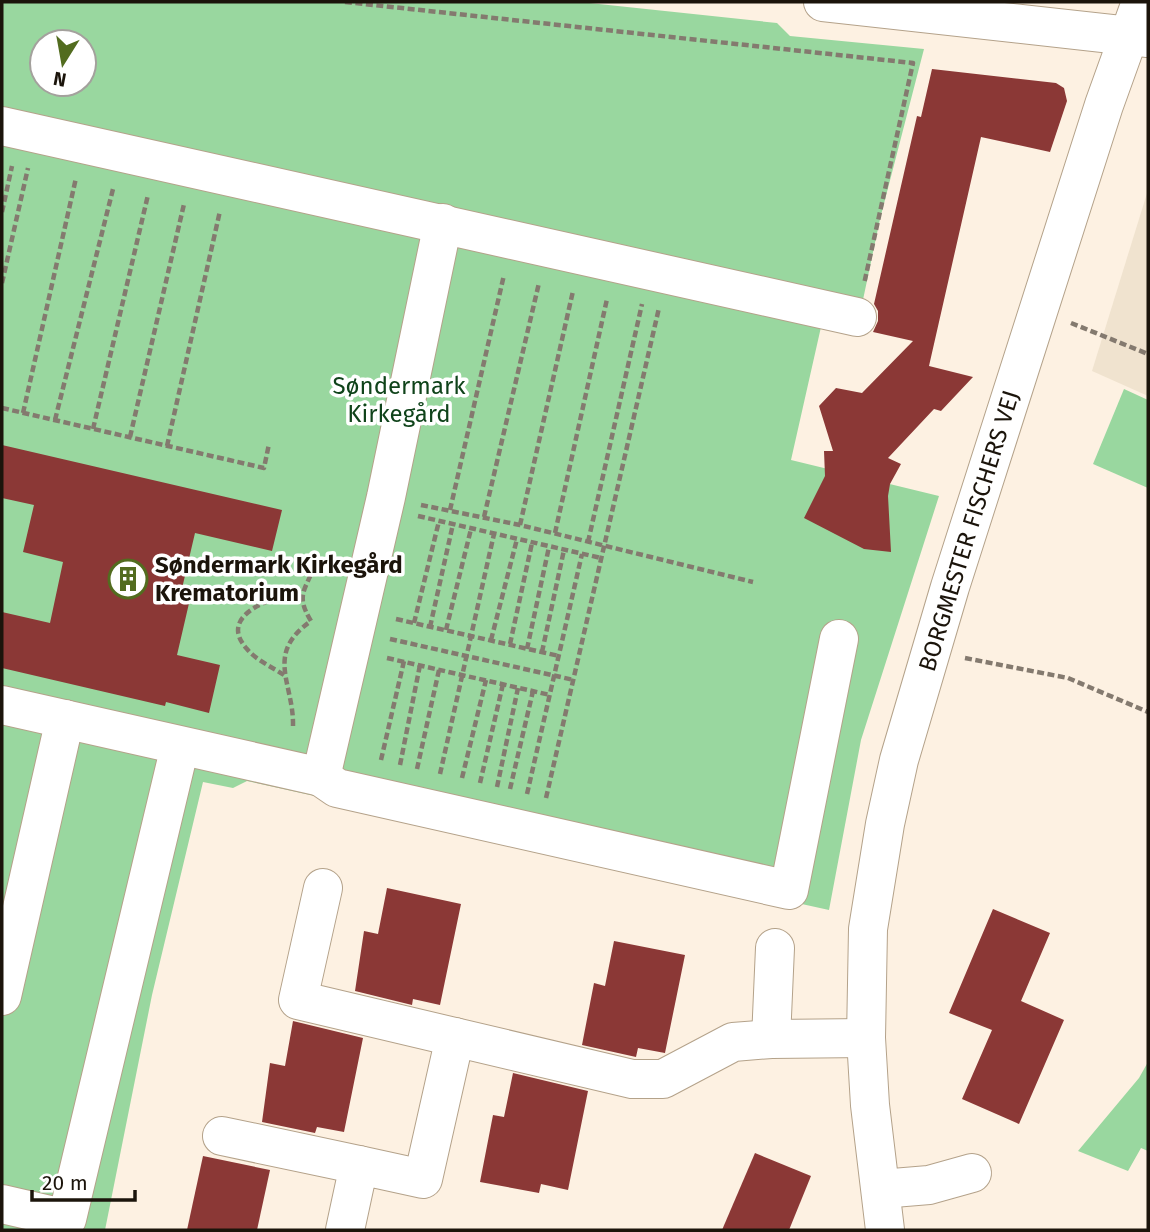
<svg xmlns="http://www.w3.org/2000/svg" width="1150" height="1232" viewBox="0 0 1150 1232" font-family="'Fira Sans',sans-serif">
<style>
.education{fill:#f0e3cf}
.green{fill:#99d79f;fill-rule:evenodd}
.building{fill:#8b3836}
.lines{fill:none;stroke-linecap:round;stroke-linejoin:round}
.minor-casing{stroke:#b4a28a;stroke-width:40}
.path{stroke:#847a6f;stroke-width:4.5;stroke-dasharray:7 3.5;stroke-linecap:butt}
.minor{stroke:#fff;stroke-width:38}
.labels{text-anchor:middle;stroke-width:7;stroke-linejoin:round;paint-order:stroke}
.park-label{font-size:24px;fill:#0f431a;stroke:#fff}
.street-label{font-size:24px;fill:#1b140b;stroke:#fff}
.poi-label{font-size:24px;font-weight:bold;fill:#1b140b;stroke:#fff;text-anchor:start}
</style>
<rect width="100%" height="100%" fill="#fdf1e2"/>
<!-- education -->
<polygon class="education" points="1148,190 1148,396 1092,371"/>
<!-- green -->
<g class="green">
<path d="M 2,2 L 580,2 L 777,23 L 790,36 L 924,49 L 880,219 L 856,333 L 821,327 L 791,460 L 939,496 L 861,740 L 829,910 L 247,781 L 233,788 L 203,782 L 152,995 L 105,1230 L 2,1230 ZM 42,42 L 84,42 L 84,84 L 42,84 Z"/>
<polygon points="1124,389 1148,400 1148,488 1093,464"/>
<polygon points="1148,1062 1148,1151 1141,1148 1128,1171 1078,1151 1139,1078"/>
</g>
<!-- building -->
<g class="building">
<polygon points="932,69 1056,83 1064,88 1067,101 1050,152 981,137 929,366 973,377 941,411 934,409 888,458 901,464 890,484 888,496 891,552 864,549 804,518 825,476 824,451 833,451 819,406 836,388 862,393 913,341 873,332 878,321 878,311 874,304 917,116 921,117"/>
<polygon points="2,445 282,510 272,551 195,533 180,597 190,599 177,655 220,665 209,713 166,702 165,706 2,668 2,612 50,623 63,562 23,552 34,505 2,498"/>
<polygon points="387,888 461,904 440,1005 413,999 412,1005 355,991 364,931 378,934"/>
<polygon points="993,909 1050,933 1021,1001 1064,1020 1019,1124 962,1099 992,1030 949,1013"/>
<polygon points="614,941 685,955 665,1053 638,1048 636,1057 582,1045 594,983 605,986"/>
<polygon points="293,1021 363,1038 344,1132 317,1127 315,1133 262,1122 270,1063 285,1066"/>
<polygon points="513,1073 588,1091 568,1190 541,1184 539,1193 480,1182 493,1115 504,1117"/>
<polygon points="755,1153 811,1176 789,1230 722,1230"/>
<polygon points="203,1156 270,1170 257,1230 187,1230"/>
</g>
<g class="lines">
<defs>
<g id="minor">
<polyline points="823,2 1148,38"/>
<polyline points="2,126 857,317"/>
<polyline points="2,705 321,777 386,497 443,223"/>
<polyline points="321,777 337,788 789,890 839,639"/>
<polyline points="323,888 298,1000 632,1079 663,1079 733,1042 771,1039 866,1038"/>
<polyline points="2,996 65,719"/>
<polyline points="771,1039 775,948"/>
<polyline points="222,1136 359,1165"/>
<polyline points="881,1189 929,1185 972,1173"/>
<polyline points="2,1204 67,1219 180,746"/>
<polyline points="345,1230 359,1165 423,1179 455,1037"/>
<polyline points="885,1230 870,1105 866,1038 868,929 885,824 899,760 950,587 1104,105 1141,2"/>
</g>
</defs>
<!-- minor casing -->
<use href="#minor" class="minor-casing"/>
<!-- path -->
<g class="path">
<polyline points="345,2 913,63 864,284"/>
<polyline points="2,212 12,166"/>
<polyline points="2,283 28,168"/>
<polyline points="1071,323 1148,354"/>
<polyline points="2,408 264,468 269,444"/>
<polyline points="23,413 76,178"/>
<polyline points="55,420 113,189"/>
<polyline points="93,429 148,195"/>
<polyline points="130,437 184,204"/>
<polyline points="167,446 220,211"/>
<polyline points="421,505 520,525 753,582"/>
<polyline points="450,510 504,275"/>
<polyline points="418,516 601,558"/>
<polyline points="484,517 539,283"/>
<polyline points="520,525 573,291"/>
<polyline points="555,533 607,299"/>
<polyline points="588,542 642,304"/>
<polyline points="396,619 559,656"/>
<polyline points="414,623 439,521"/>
<polyline points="430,627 453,524"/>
<polyline points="446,630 471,529"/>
<polyline points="390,639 574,680"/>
<polyline points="491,640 517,539"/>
<polyline points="510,644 532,543"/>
<polyline points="527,649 549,547"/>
<polyline points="542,652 564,550"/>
<polyline points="387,658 550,695"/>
<polyline points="965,658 1068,678 1148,712"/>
<path d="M 284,675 C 272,667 256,660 247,649 C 215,614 277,595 302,593"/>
<path d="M 293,726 C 294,683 264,654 311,621 C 294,593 307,590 315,563 L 333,567"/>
<polyline points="381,760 404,661"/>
<polyline points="400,765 420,665"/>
<polyline points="417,769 439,670"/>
<polyline points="440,774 494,534"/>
<polyline points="462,778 486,680"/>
<polyline points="480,783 503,684"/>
<polyline points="497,787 518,688"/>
<polyline points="510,789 533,691"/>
<polyline points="527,794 582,554"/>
<polyline points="546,798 659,308"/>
</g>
<!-- minor -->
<use href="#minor" class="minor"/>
</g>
<!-- icons -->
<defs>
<symbol id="building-ring" viewBox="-11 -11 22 22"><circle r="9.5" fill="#fff" stroke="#526c1f" stroke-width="1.5"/><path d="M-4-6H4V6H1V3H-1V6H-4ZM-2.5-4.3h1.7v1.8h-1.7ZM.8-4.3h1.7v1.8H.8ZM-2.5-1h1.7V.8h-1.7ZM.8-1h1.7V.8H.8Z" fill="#526c1f"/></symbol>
</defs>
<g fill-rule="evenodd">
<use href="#building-ring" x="106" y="557" width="44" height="44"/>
</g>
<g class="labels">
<!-- park labels -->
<g class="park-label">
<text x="399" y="394">Søndermark<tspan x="399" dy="28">Kirkegård</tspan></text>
</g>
<!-- street labels -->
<g class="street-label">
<text transform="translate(969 531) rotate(-73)" y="8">BORGMESTER FISCHERS VEJ</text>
</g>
<!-- poi labels -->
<g class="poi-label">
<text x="155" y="573">Søndermark Kirkegård<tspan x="155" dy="28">Krematorium</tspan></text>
</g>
</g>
<!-- border -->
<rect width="1150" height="1232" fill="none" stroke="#1b140b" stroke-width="7"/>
<!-- north arrow -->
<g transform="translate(63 63) rotate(191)"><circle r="33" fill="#ffffff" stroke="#a4a19d" stroke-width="2"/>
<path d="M0-5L12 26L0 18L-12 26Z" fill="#526c1f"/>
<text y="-10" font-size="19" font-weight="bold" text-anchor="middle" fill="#1b140b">N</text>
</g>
<!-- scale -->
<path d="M32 1190v10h103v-10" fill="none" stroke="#1b140b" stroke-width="3.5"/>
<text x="42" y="1190" font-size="21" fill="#1b140b" stroke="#ffffff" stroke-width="5" paint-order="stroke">20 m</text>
</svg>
